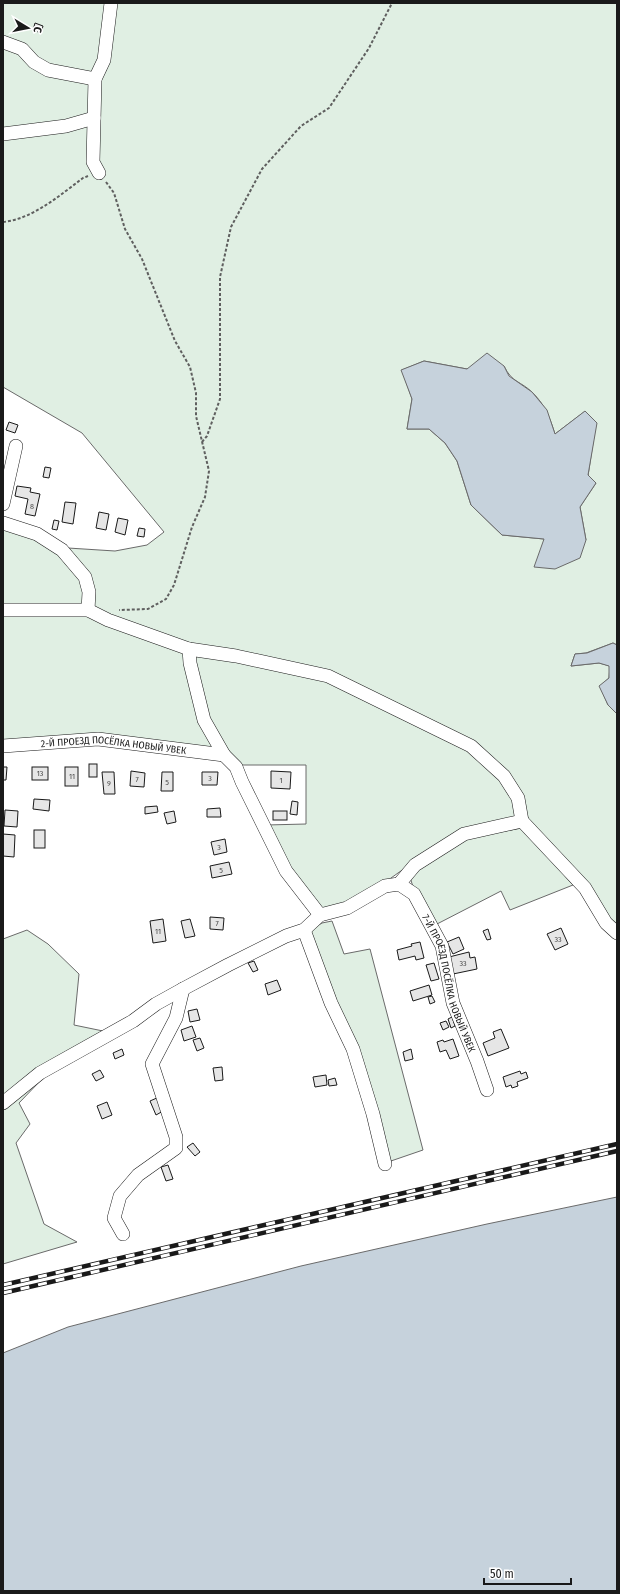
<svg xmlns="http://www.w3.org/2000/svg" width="620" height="1594" viewBox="0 0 620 1594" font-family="'Fira Sans Condensed',sans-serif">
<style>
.green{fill:#e0efe3;stroke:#6a6a6a;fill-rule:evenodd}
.water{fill:#c6d2dc;stroke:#6a6a6a}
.building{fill:#e6e6e6;stroke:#1a1a1a}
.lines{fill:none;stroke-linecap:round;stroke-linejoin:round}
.minor-casing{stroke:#1a1a1a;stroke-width:14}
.path{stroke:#5f5f5f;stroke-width:2;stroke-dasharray:3 2;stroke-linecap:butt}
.minor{stroke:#fff;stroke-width:13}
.rail-casing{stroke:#1a1a1a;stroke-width:4.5}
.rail{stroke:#fff;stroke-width:3;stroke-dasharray:9;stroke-linecap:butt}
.labels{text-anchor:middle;stroke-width:3;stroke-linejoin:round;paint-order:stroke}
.number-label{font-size:8px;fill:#4d4d4d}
.street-label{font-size:10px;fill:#1a1a1a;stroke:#fff}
</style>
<rect width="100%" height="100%" fill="#fff"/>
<!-- green -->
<g class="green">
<path d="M 3,3 L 617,3 L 617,645 L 613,643 L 586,653 L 575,654 L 571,666 L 599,663 L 610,666 L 609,678 L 600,686 L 608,705 L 617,714 L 617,929 L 588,887 L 511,819 L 412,863 L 384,883 L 346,904 L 323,909 L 293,874 L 266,825 L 306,824 L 306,765 L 242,765 L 153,743 L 3,742 L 3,528 L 68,548 L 115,551 L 147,545 L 164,532 L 82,433 L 3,387 ZM 424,361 L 467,369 L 504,366 C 512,383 521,381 533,393 C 545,405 550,418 555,434 L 584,412 L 596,423 L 588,476 L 596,483 L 580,507 L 586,540 L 544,539 L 502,535 L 471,505 L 457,461 L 445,443 L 429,429 L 407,429 L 412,399 L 402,370 Z"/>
<polygon points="522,828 573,885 510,910 501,891 437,924 413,887 410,877 417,870 466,838"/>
<polygon points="332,921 344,954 370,949 423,1150 388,1162 309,931 322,923"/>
<polygon points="27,930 48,944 79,974 74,1025 103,1031 43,1078 19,1103 30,1124 16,1143 44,1224 77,1242 3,1264 3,939"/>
</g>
<!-- water -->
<g class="water">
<polygon points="487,353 504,366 509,376 532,392 547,410 555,434 585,411 597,423 588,475 596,483 580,507 586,540 580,558 555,569 534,567 544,539 502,535 471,505 457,461 445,443 429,429 407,429 412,399 401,370 424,361 467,369"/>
<polygon points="613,643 617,645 617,714 608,705 599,686 609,678 609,666 599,663 571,666 575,654 587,653"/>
<polygon points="617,1197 617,1591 3,1591 3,1353 68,1327 301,1266 487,1224"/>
</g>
<!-- building -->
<g class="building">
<polygon points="35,23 43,26 41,33 33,30"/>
<polygon points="9,422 18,425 15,433 6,430"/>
<polygon points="45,467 51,468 49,478 43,477"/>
<polygon points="17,486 31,488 30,492 40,494 35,516 25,514 28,499 15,496"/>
<polygon points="65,502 76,503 73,524 62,522"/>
<polygon points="99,512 109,514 106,530 96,528"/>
<polygon points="118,518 128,520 125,535 115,532"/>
<polygon points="54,520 59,521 57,530 52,529"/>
<polygon points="139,528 145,529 144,537 137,536"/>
<rect x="89" y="764" width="8" height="13"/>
<polygon points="3,767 7,767 6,780 3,780"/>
<rect x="32" y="767" width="16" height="13"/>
<rect x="65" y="767" width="13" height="19"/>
<polygon points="131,771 145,773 144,787 130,786"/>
<polygon points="271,771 291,772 290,789 271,788"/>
<polygon points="102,772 114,772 115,794 104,794"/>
<polygon points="162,772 173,772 173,791 161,791"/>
<polygon points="202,772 218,772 217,785 202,785"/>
<polygon points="34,799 50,800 49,811 33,809"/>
<polygon points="292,801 298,802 297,815 290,814"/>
<polygon points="157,806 158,812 145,814 145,807"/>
<polygon points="220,808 221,817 207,817 207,809"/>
<polygon points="5,810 18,811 17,827 4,826"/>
<polygon points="174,811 176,822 167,824 164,813"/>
<rect x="273" y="811" width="14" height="9"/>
<rect x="34" y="830" width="11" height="18"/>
<polygon points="3,834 15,835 14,857 3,856"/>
<polygon points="225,839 227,852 214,855 211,842"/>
<polygon points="229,862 232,874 212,878 210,866"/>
<polygon points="210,917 224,918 223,930 210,929"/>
<polygon points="163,919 166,941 153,943 150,921"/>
<polygon points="190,919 195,936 185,938 181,921"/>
<polygon points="561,928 568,944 555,950 547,934"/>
<polygon points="488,929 491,939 487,940 483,931"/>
<polygon points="459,937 464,949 453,954 447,942"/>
<polygon points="420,942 424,958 416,960 415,956 399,960 397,950 412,946 411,944"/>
<polygon points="469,952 470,958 475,957 477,969 453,974 449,957"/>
<polygon points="254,961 258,970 253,972 248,963"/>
<polygon points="434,963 439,979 431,981 426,965"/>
<polygon points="277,980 281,990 268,995 265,984"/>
<polygon points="429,985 432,995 413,1001 410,991"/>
<polygon points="432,996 435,1002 430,1004 428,997"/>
<polygon points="197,1009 200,1020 190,1022 188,1011"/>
<polygon points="452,1017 455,1026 451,1028 448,1019"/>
<polygon points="446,1021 449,1027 443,1030 440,1023"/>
<polygon points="192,1026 196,1037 184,1041 181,1030"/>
<polygon points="501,1029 509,1048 488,1056 483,1043 495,1038 493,1032"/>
<polygon points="200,1038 204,1048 197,1051 193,1040"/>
<polygon points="453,1039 459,1056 450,1059 446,1050 440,1052 437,1042 443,1040 444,1042"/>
<polygon points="122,1049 124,1055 115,1059 113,1053"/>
<polygon points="411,1049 413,1059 405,1061 403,1052"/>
<polygon points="222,1067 223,1080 215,1081 213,1068"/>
<polygon points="100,1070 104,1077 96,1081 92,1074"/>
<polygon points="520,1071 521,1074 526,1072 528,1078 517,1082 518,1086 512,1088 511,1085 506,1087 503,1077"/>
<polygon points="326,1075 327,1085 315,1087 313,1077"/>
<polygon points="335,1078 337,1085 329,1086 328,1080"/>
<polygon points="159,1097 165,1110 156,1115 150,1101"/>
<polygon points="107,1102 112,1115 102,1119 97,1106"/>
<polygon points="193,1143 200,1152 195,1156 187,1147"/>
<polygon points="168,1165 173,1179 166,1181 161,1167"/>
</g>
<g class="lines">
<defs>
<g id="minor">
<polyline points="3,42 22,49 34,62 48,70 95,79"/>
<polyline points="3,134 66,126 94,118"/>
<polyline points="99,173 93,162 95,79 104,60 111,3"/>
<polyline points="3,504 16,446"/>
<polyline points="3,523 37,534 62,550 85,577 89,592 88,610"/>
<polyline points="3,610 88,610 108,620 189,649 236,656 328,676 471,746 504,776 518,798 522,821"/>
<polyline points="189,649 190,663 204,720 224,755 236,767 242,782 286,871 320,915"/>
<path id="s1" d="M 3,746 L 98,739 L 224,755"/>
<polyline points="399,884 415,865 464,834 522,821 585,888 606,923 617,933"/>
<polyline points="304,930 331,1003 353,1049 373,1114 385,1164"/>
<path id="s2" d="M 3,1103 L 40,1073 L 133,1021 L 156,1004 L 183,989 L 228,965 L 286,936 L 304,930 L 320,915 L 347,908 L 385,886 L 399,884 L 414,894 L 442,946 L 453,1003 L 477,1061 L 487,1090"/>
<polyline points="123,1234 114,1218 120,1196 138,1175 176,1148 176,1137 152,1064 176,1018 183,989"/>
</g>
</defs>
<!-- minor casing -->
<use href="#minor" class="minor-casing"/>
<!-- path -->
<g class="path">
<polyline points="106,182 114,193 125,229 142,259 175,341 190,367 196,393 196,416 209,471 205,497 192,527 174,585 166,599 148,609 119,610"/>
<path d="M 3,222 C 33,219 60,195 83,178 L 88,176"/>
<polyline points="202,442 207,436 220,399 220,277 231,227 262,169 301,126 329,108 369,48 392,3"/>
</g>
<!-- minor -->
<use href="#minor" class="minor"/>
<defs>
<g id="rail">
<polyline points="3,1285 617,1144"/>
<polyline points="3,1293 617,1151"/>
</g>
</defs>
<!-- rail casing -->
<use href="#rail" class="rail-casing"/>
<!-- rail -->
<use href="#rail" class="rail"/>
</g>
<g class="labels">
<!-- number labels -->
<g class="number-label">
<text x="32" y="509">8</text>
<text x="40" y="776">13</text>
<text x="72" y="779">11</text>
<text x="210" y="781">3</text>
<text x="137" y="782">7</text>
<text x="281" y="783">1</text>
<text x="167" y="785">5</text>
<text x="109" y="786">9</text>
<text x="219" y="850">3</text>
<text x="221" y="873">5</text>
<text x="217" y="926">7</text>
<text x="158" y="934">11</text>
<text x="558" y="942">33</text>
<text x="463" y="966">33</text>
</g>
<!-- street labels -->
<g class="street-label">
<text dy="4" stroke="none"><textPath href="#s1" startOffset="111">2-Й ПРОЕЗД ПОСЁЛКА НОВЫЙ УВЕК</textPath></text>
<text dy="4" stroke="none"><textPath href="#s2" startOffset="571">7-Й ПРОЕЗД ПОСЁЛКА НОВЫЙ УВЕК</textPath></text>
</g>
</g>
<!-- border -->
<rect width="620" height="1594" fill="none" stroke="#1a1a1a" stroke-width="8"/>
<!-- north arrow -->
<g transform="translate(28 28) rotate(100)" stroke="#ffffff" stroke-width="3" paint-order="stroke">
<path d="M0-3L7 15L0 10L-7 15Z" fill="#1a1a1a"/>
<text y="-6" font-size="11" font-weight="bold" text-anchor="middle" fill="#1a1a1a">С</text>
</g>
<!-- scale -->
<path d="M484 1578v6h87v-6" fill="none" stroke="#1a1a1a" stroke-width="2"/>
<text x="490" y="1578" font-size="12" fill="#1a1a1a" stroke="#ffffff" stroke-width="3" paint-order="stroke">50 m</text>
</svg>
